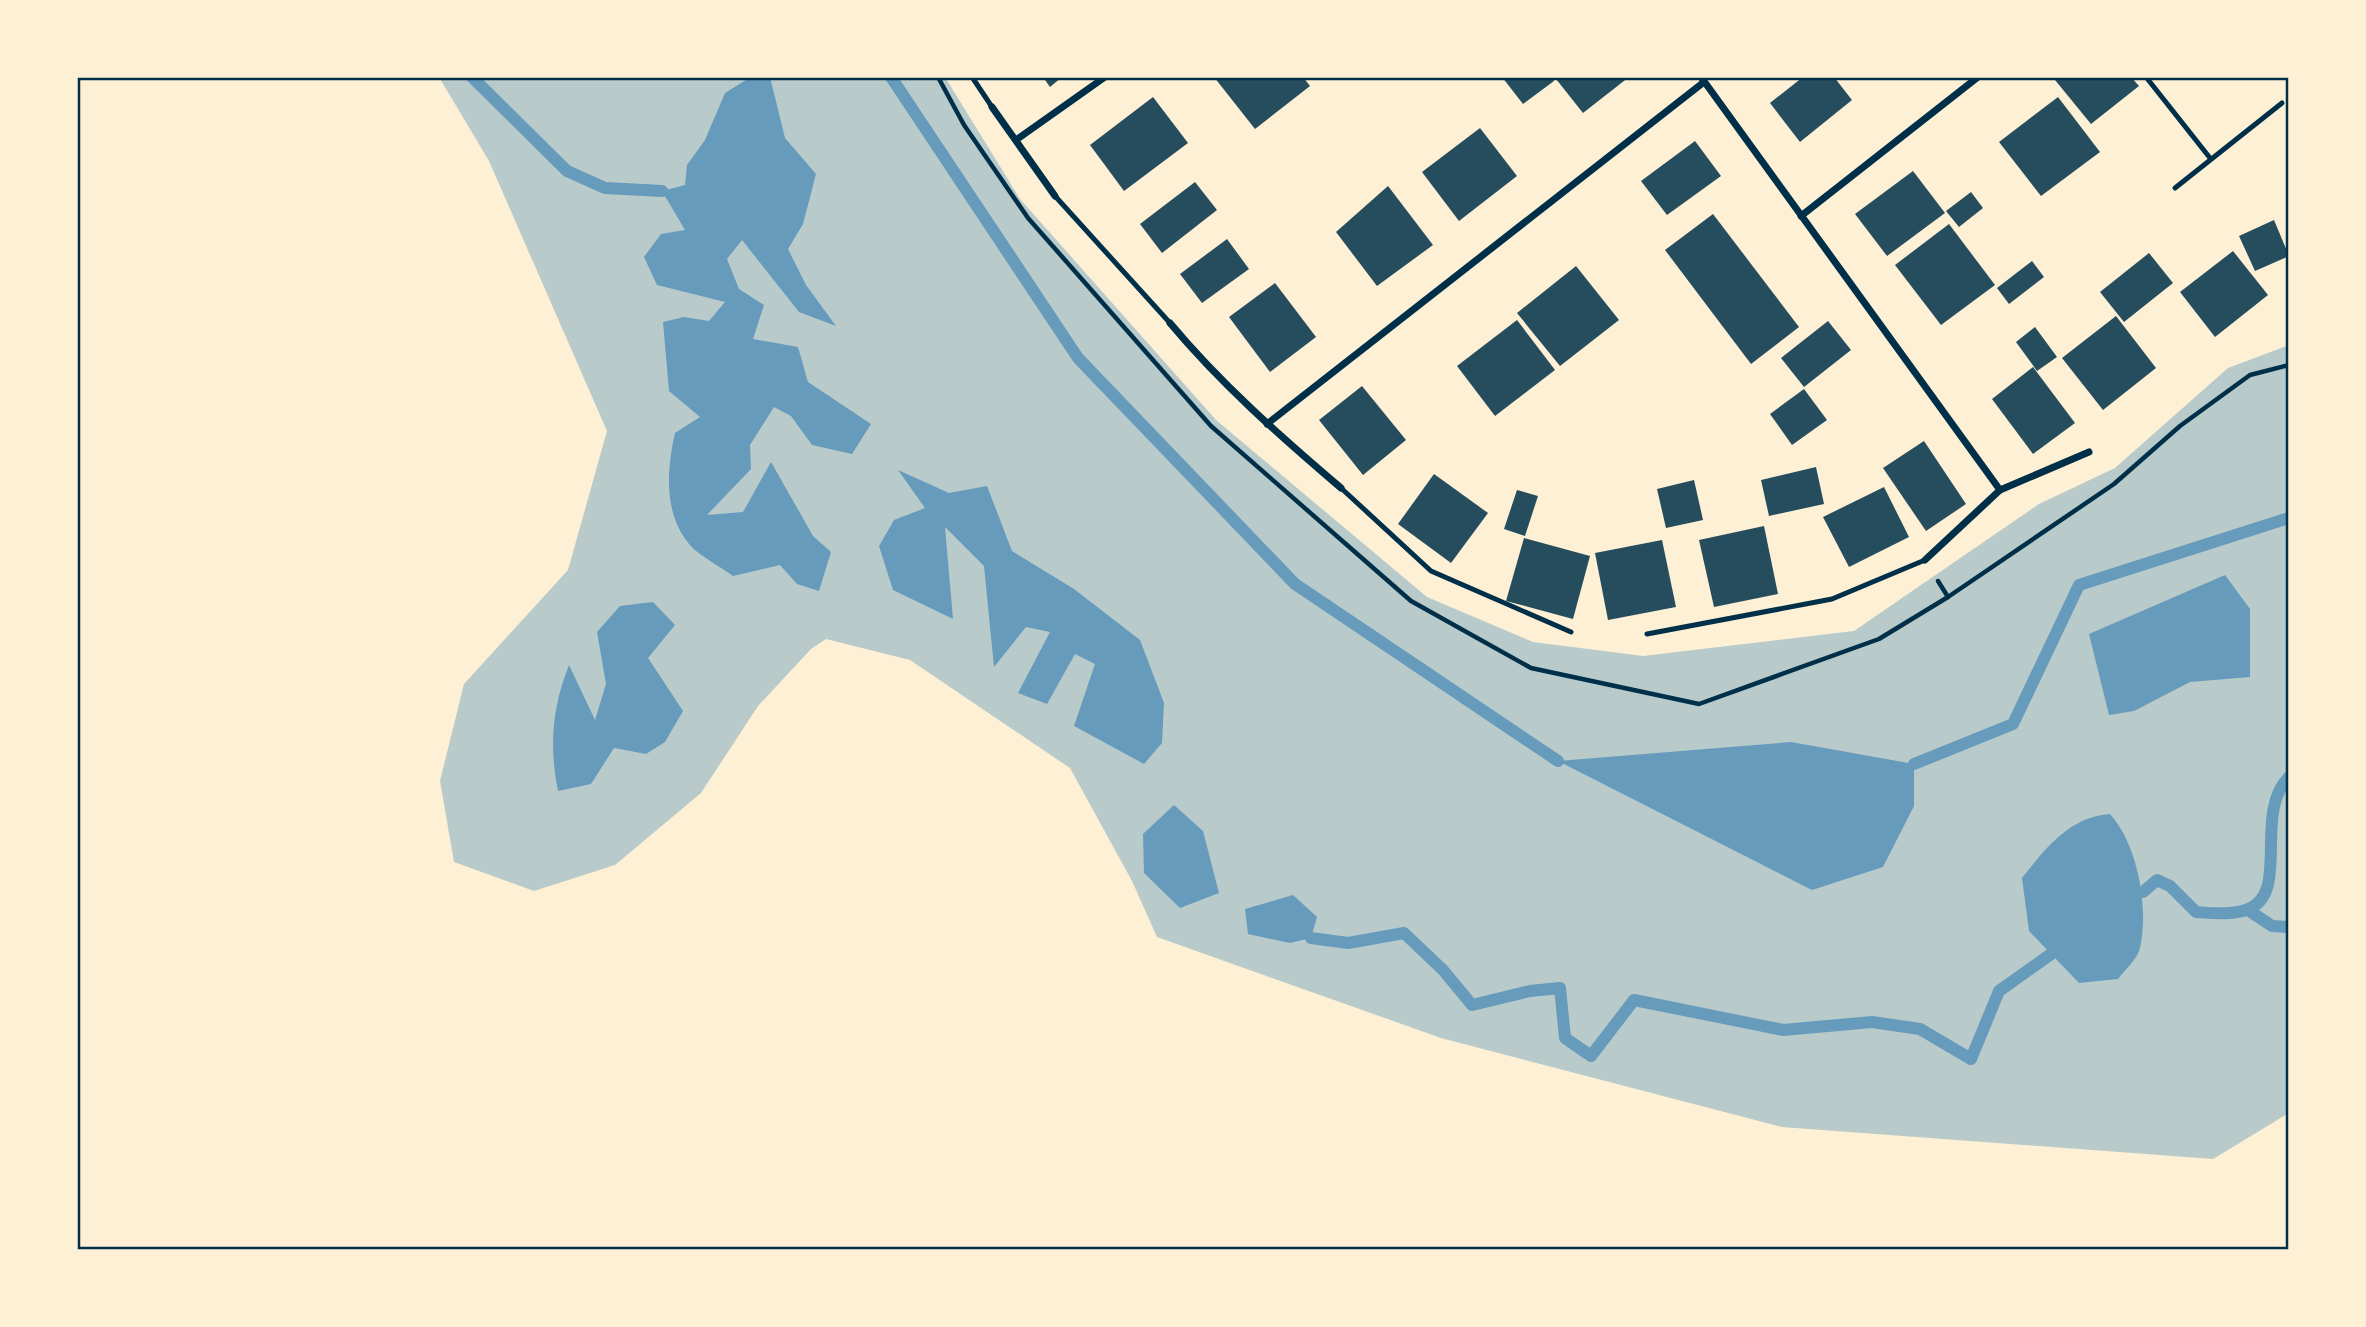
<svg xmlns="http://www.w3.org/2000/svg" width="2366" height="1327" viewBox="0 0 2366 1327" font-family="'Noto Sans',sans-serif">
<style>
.green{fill:#b9caca}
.water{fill:#669bbc}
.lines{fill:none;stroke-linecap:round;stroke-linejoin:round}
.stream{stroke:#669bbc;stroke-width:12}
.building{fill:#264d5e}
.path{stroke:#003049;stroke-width:4.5}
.service{stroke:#003049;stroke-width:5}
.minor{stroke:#003049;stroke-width:7}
.neatline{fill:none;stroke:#003049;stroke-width:2.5}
</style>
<rect width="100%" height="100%" fill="#fdf0d5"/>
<!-- green -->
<polygon class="green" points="439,77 945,77 1020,199 1216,420 1427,597 1533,642 1643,656 1854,631 2039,504 2115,468 2228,368 2289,345 2289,1113 2213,1159 1782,1127 1441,1038 1157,937 1132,881 1070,768 910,660 826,639 811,649 758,706 701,793 615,865 534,891 454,862 440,781 464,684 568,570 607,431 489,161"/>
<!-- water -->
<g class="water">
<path d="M 751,77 L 770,77 L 785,138 L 816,174 L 803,224 L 788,249 L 806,285 L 836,326 L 799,312 L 742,240 L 727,259 L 739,289 L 764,305 L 753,339 L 798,347 L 808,382 L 871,424 L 852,454 L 812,445 L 791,416 L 774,407 L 750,445 L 751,469 L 707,515 L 743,512 L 771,462 L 813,536 L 831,552 L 819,591 L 797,584 L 780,565 L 733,576 C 720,566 699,556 689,544 C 663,512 667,469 675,433 L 700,417 L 669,391 L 663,322 L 684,317 L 709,321 L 725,302 L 657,285 L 644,257 L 661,234 L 685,230 L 662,191 L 685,185 L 687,165 L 705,140 L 725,93 Z"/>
<polygon points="898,470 949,493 987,486 1012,551 1074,589 1140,640 1164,703 1162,743 1144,764 1074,726 1095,664 1075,654 1047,704 1018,693 1050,632 1026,627 994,667 984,566 945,527 953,619 893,590 879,546 894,520 925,508"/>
<polygon points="2225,575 2250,609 2250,677 2190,682 2134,711 2109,715 2089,634"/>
<path d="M 653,602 L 675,625 L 648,658 L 683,711 L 665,742 L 646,754 L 614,748 L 591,784 L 558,791 C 549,746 552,708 569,665 L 595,720 L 606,684 L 597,632 L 620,606 Z"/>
<polygon points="1791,742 1914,764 1914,806 1883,867 1812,890 1558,761"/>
<polygon points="1174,805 1203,831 1219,893 1180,908 1144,873 1143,834"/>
<path d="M 2110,814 C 2138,845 2149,908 2140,948 C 2138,958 2125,970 2118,979 L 2079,983 L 2029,931 L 2022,878 C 2046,848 2069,817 2110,814 Z"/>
<polygon points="1293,895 1317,917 1311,938 1290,943 1248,934 1245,909"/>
</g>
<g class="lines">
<!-- stream -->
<g class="stream">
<polyline points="472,77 567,171 605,188 662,191"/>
<polyline points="891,77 1078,358 1295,584 1558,761"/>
<polyline points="1914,764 2013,724 2079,585 2289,518"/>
<path d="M 2143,892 L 2157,880 L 2170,886 L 2196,912 C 2212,913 2230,915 2246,910 C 2292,895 2252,814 2289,777"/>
<polyline points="2248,910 2272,926 2289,927"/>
<polyline points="1311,938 1348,943 1404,933 1443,970 1472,1005 1530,991 1560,988 1565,1038 1591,1056 1634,1000 1783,1030 1872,1022 1920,1029 1971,1059 1999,991 2051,954"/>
</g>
</g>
<!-- building -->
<g class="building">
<polygon points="1043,77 1062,77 1050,87"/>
<polygon points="1214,77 1303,77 1310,86 1255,129"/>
<polygon points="1502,77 1552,77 1554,81 1523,104"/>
<polygon points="1559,77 1629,77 1583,113 1556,79"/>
<polygon points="1803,77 1834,77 1852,100 1800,142 1770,103"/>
<polygon points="2059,77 2131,77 2139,86 2091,124 2055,80"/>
<polygon points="1153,97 1188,143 1124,191 1090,145"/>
<polygon points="2058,97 2100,152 2041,196 1999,142"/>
<polygon points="1480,128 1517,176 1459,221 1422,172"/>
<polygon points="1695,141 1721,176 1667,215 1641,181"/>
<polygon points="1913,171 1945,213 1887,256 1855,214"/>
<polygon points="1195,182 1217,210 1162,253 1140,224"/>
<polygon points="1388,186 1433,245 1377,286 1336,232"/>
<polygon points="1971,192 1983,208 1959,227 1946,211"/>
<polygon points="1713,214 1799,327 1751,364 1665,250"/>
<polygon points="2274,220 2289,256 2255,271 2239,236"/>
<polygon points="1949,224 1995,285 1941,325 1895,265"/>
<polygon points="1227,239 1249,269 1202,303 1180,274"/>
<polygon points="2233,251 2268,295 2215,337 2180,292"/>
<polygon points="2149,253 2173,283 2124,322 2100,292"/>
<polygon points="2032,261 2044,277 2009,304 1997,288"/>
<polygon points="1576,266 1619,320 1560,366 1517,313"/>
<polygon points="1275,283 1316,337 1270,372 1229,317"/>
<polygon points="2116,316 2156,368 2103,410 2062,358"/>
<polygon points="1517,320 1555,370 1495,416 1457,366"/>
<polygon points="1828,321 1851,350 1804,387 1781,358"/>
<polygon points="2035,327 2057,357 2037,371 2016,342"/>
<polygon points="2033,367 2075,423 2033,454 1992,399"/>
<polygon points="1362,386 1406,440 1363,475 1319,420"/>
<polygon points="1804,389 1827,420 1792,445 1770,414"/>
<polygon points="1924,441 1966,504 1926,531 1883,468"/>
<polygon points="1816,467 1824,504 1769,516 1761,480"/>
<polygon points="1434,474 1488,513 1451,563 1398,524"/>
<polygon points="1694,480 1703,520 1666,528 1657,489"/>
<polygon points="1884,487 1909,537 1849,567 1823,517"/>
<polygon points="1517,490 1538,496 1525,536 1504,529"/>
<polygon points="1764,526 1778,594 1714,607 1699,540"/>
<polygon points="1524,538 1590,556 1573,619 1506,601"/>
<polygon points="1662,540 1676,607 1608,620 1595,553"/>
</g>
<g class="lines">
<!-- path -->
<g class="path">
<polyline points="938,77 964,125 1028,218 1211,426 1411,601 1531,668 1699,704 1879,639 1948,597 2114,484 2180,426 2250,375 2289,365"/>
<polyline points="1938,581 1948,597"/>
</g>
<!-- service -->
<g class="service">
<polyline points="972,77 992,107"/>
<polyline points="2146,77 2210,158"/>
<polyline points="2175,188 2282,103"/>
<polyline points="1055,196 1170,323"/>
<polyline points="1341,488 1431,571 1571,632"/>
<polyline points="1647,634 1832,599 1925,560"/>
</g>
<!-- minor -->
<g class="minor">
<polyline points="1701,77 2000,490 1925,560"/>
<polyline points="992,107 1055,196"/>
<polyline points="1016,140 1105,77"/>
<polyline points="1801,216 1978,77"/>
<path d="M 1170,323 C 1221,384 1280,436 1341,488"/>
<polyline points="1267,424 1704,82"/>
<polyline points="2000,490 2089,452"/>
</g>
</g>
<!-- border -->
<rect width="2366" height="1327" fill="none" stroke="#fdf0d5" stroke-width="158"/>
<rect x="79" y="79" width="2208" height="1169" class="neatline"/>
</svg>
